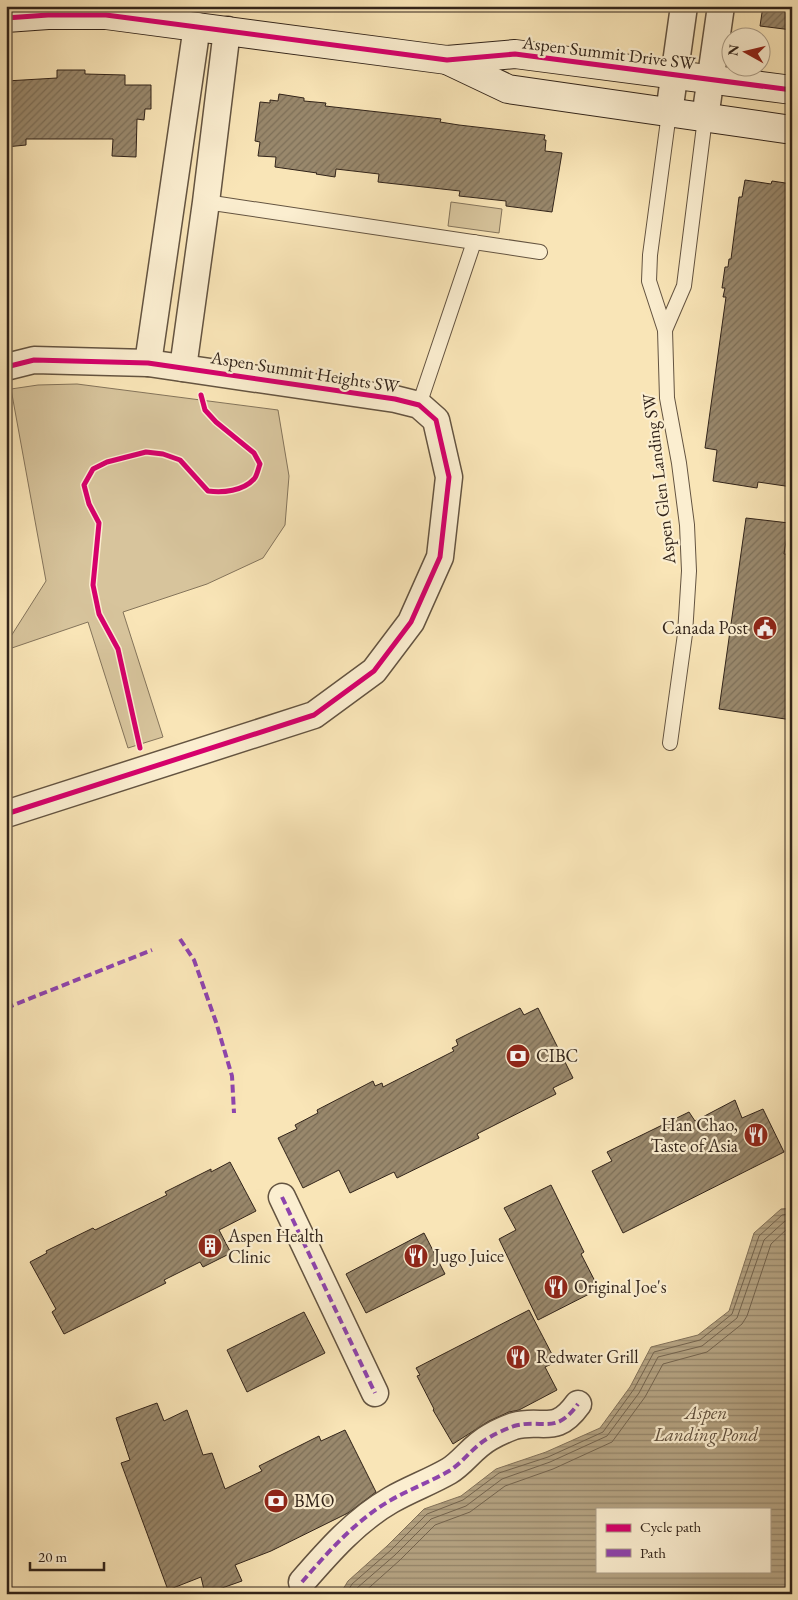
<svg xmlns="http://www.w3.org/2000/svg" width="798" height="1600" viewBox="0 0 798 1600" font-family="'EB Garamond',serif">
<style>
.green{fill:#d7c49c;stroke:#84745b}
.water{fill:url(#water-rules);stroke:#817058;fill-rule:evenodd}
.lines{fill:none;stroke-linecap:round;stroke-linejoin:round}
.shore{stroke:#74644e;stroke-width:1}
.building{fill:url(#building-hatch);stroke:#32241a}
.lane-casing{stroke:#645441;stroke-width:16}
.street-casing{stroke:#645441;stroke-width:29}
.secondary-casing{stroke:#32241a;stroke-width:30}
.lane{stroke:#fbeed0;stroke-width:14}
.street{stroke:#fbeed0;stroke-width:26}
.secondary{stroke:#fbeed0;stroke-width:28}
.quiet{stroke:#8e44ad;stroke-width:4;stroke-dasharray:8 4;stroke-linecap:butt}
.cycleway-casing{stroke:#fbeed0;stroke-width:8}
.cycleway{stroke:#d6006c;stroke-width:5}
.labels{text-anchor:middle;stroke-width:4.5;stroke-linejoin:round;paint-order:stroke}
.street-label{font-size:18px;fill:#32241a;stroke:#fbeed0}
.poi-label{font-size:18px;fill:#32241a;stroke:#fbeed0;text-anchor:start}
.water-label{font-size:19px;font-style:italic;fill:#60503e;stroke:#fbeed0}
</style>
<defs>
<pattern id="water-rules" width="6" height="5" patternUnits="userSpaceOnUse" patternTransform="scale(1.25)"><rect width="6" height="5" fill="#b5a382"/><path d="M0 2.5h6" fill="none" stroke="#94856a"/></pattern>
<pattern id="building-hatch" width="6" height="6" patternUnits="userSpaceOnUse" patternTransform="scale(1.25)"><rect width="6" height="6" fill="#99886c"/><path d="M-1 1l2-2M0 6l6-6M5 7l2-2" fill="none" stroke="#7d6f58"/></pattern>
</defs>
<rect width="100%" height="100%" fill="#f9e5b7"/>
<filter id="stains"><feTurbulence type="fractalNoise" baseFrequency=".004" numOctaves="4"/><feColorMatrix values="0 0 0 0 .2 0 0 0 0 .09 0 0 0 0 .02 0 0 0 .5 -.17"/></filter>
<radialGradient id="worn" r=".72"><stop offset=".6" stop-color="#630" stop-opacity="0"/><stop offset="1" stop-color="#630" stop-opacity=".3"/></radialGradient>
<!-- green -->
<g class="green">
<polygon points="451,202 502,209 499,233 448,226"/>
<polygon points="77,384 278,410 289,476 285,525 263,558 207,584 123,612 163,737 128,748 88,622 6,650 6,644 46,581 11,389 38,385"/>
</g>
<!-- water -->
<path class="water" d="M 792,1208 L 792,1594 L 340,1594 L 348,1581 L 387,1546 L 424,1509 L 461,1496 L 496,1469 L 546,1452 L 600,1428 L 630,1387 L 651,1347 L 698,1335 L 729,1311 L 754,1233 L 781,1209 ZM 597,1509 L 769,1509 L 769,1571 L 597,1571 Z"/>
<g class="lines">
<!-- shore -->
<g class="shore">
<polyline points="346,1594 352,1584 391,1550 427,1514 463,1500 499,1473 548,1457 603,1432 634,1389 654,1352 700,1340 732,1314 759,1236 782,1215 792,1213"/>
<polyline points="353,1594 357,1588 395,1555 431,1519 466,1506 502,1479 550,1462 607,1436 639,1393 658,1357 702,1346 737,1318 764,1240 785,1221 792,1220"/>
<polyline points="362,1594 400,1560 435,1525 470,1512 505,1486 553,1469 612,1442 645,1397 663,1364 707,1352 742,1324 747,1316 771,1244 788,1228 792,1227"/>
</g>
</g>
<!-- building -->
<g class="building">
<polygon points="763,6 792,6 792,30 760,26"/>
<polygon points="57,70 85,70 85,74 125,75 125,85 151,85 151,109 145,109 144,120 137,119 136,157 112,156 113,139 26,139 26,145 6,147 6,81 57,78"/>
<polygon points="279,94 304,98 304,101 326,103 325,106 441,119 440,122 459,125 545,135 544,140 546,140 545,151 562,153 552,212 506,206 506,201 459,196 460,191 378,182 379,174 336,169 335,177 316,174 317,173 275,167 276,157 258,156 260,142 255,141 260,102 270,103 270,100 278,101"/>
<polygon points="745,180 771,184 772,181 792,184 792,330 788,364 792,365 792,487 758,482 757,488 713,481 717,450 705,448 726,297 723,297 725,288 722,288 725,267 728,267 729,259 731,259 739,197 742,197"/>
<polygon points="746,518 789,523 784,554 792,555 792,720 719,709"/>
<polygon points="520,1008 524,1015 538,1008 573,1078 553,1088 556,1094 477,1134 479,1138 397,1178 394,1172 350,1193 339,1170 303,1188 278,1138 297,1129 295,1125 318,1113 317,1110 373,1081 375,1086 382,1083 383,1087 454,1051 452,1048 458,1045 456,1040"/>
<polygon points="735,1100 742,1118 763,1109 784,1152 623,1233 592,1171 612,1161 607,1152 689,1112 695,1121"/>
<polygon points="230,1162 256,1211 219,1230 231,1253 203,1267 200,1262 164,1280 166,1283 64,1334 52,1312 56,1309 30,1262 47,1253 46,1251 93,1228 95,1230 167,1195 165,1192 211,1169 211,1172"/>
<polygon points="551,1185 584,1252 581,1254 599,1289 538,1320 499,1239 516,1230 504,1208"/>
<polygon points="424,1233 445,1274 366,1313 346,1274"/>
<polygon points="529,1310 556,1362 545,1367 557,1390 519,1410 509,1412 489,1421 453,1444 433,1410 434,1409 417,1376 420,1375 416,1368"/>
<polygon points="304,1312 325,1353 247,1392 227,1350"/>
<polygon points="157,1403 164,1421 187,1410 203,1455 212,1453 225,1489 262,1471 259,1466 319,1436 321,1441 345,1430 376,1492 348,1513 271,1551 235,1565 242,1581 205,1594 201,1577 168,1590 121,1463 130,1460 116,1418"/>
</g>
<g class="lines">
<defs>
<g id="lane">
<polyline points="669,113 650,255 649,281 665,330 667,398 679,463 687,525 689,571 685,634 670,743"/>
<polyline points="206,202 540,252"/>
<polyline points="665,330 684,286 705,118"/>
<polyline points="419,405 474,242"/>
</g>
<g id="street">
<polyline points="669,113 684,6"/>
<polyline points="705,118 721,6"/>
<polyline points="148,363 197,26"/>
<polyline points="6,367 34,360 148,363 395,399 419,405 436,420 449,477 440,557 411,622 374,671 314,715 6,814"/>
<polyline points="183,368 206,202 227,30"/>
<polyline points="282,1197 375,1393"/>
<path d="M 302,1582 C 328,1552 356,1520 391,1500 C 410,1489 430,1482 449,1471 C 464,1462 472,1447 490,1437 C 497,1433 506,1429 514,1426 C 543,1418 555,1436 578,1404"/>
</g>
<g id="secondary">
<polyline points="6,18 48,15 106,15 447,60 515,54 792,90"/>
<polyline points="449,61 508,89 792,130"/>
</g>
</defs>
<!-- lane casing -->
<use href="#lane" class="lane-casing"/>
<!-- street casing -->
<use href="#street" class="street-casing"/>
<!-- secondary casing -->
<use href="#secondary" class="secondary-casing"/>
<!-- lane -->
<use href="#lane" class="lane"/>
<!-- street -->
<use href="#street" class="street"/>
<!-- secondary -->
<use href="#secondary" class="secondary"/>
<!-- quiet -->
<g class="quiet">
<polyline points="180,939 194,960 216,1022 232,1076 234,1113"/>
<polyline points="6,1008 152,950"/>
<polyline points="282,1197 375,1393"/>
<path d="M 302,1582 C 328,1552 356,1520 391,1500 C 410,1489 430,1482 449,1471 C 464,1462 472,1447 490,1437 C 497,1433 506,1429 514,1426 C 543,1418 555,1436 578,1404"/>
</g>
<defs>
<g id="cycleway">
<polyline points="6,18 48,15 106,15 447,60 515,54 792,90"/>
<polyline points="6,367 34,360 148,363 395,399 419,405 436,420 449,477 440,557 411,622 374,671 314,715 6,814"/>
<path d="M 140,748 L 118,649 L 99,614 L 93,585 L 99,523 L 89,504 L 84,485 L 93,469 L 107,462 L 146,452 L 163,454 L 180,460 L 208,491 C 223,493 243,491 254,479 C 257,476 258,469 260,464 L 254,453 L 216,422 L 205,410 L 201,395"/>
</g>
</defs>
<!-- cycleway casing -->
<use href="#cycleway" class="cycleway-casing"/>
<!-- cycleway -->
<use href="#cycleway" class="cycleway"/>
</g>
<!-- icons -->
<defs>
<symbol id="civic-disc" viewBox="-11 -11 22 22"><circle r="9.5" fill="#8f2418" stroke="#fbeed0"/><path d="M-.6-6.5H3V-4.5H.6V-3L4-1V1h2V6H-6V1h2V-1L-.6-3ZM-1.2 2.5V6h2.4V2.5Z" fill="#fff"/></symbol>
<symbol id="bank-disc" viewBox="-11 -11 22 22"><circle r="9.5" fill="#8f2418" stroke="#fbeed0"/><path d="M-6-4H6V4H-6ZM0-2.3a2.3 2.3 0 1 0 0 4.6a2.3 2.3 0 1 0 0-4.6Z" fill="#fff"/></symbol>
<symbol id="restaurant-disc" viewBox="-11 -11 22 22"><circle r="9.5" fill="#8f2418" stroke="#fbeed0"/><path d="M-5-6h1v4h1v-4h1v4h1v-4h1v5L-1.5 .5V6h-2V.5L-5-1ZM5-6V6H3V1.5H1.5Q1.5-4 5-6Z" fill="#fff"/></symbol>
<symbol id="building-disc" viewBox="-11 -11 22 22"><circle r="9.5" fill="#8f2418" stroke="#fbeed0"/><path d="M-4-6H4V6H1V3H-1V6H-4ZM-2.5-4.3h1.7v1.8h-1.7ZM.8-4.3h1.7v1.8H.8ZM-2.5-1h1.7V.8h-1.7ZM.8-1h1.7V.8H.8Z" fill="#fff"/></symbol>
</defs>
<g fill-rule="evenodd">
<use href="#civic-disc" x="751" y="614" width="28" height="28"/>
<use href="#bank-disc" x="504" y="1042" width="28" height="28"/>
<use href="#restaurant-disc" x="742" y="1121" width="28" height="28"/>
<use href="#building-disc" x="196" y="1232" width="28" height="28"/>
<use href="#restaurant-disc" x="402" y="1242" width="28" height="28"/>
<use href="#restaurant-disc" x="542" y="1273" width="28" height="28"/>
<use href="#restaurant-disc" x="504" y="1343" width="28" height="28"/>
<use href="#bank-disc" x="262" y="1487" width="28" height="28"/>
</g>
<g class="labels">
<!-- street labels -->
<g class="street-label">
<text transform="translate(609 53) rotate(7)" y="6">Aspen Summit Drive SW</text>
<text transform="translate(305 372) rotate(9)" y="6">Aspen Summit Heights SW</text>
<text transform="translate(659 479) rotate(-97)" y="6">Aspen Glen Landing SW</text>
</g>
<!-- poi labels -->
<g class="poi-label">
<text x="748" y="634" text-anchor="end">Canada Post</text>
<text x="536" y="1062">CIBC</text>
<text x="738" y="1131" text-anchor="end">Han Chao,<tspan x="738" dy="21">Taste of Asia</tspan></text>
<text x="228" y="1242">Aspen Health<tspan x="228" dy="21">Clinic</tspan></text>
<text x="434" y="1262">Jugo Juice</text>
<text x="574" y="1293">Original Joe's</text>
<text x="536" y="1363">Redwater Grill</text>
<text x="294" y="1507">BMO</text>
</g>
<!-- water labels -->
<g class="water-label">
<text x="706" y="1419">Aspen<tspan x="706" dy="22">Landing Pond</tspan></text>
</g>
</g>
<!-- margin -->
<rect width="798" height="1600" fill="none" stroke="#f9e5b7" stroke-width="25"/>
<rect x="8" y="8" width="783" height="1585" fill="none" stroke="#32241a" stroke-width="2.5"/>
<rect x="12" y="12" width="773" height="1575" fill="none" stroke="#32241a"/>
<!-- legend -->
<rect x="596" y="1508" width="175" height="65" fill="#fbeed0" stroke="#ab9d87"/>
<rect x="606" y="1524" width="25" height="8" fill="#d6006c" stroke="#ab9d87"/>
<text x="640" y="1532" font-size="15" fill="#32241a">Cycle path</text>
<rect x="606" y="1549" width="25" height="8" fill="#8e44ad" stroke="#ab9d87"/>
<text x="640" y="1558" font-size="15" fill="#32241a">Path</text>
<!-- north arrow -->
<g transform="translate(746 52) rotate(278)"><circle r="24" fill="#fbeed0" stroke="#ab9d87"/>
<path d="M0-4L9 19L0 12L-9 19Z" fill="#8f2418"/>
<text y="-8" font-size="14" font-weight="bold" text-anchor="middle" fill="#32241a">N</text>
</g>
<!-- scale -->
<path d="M30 1562v8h74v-8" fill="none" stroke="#32241a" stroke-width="2.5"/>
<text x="38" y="1562" font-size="15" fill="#32241a" stroke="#fbeed0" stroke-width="4" paint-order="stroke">20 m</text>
<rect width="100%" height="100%" filter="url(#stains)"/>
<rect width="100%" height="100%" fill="url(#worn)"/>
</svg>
